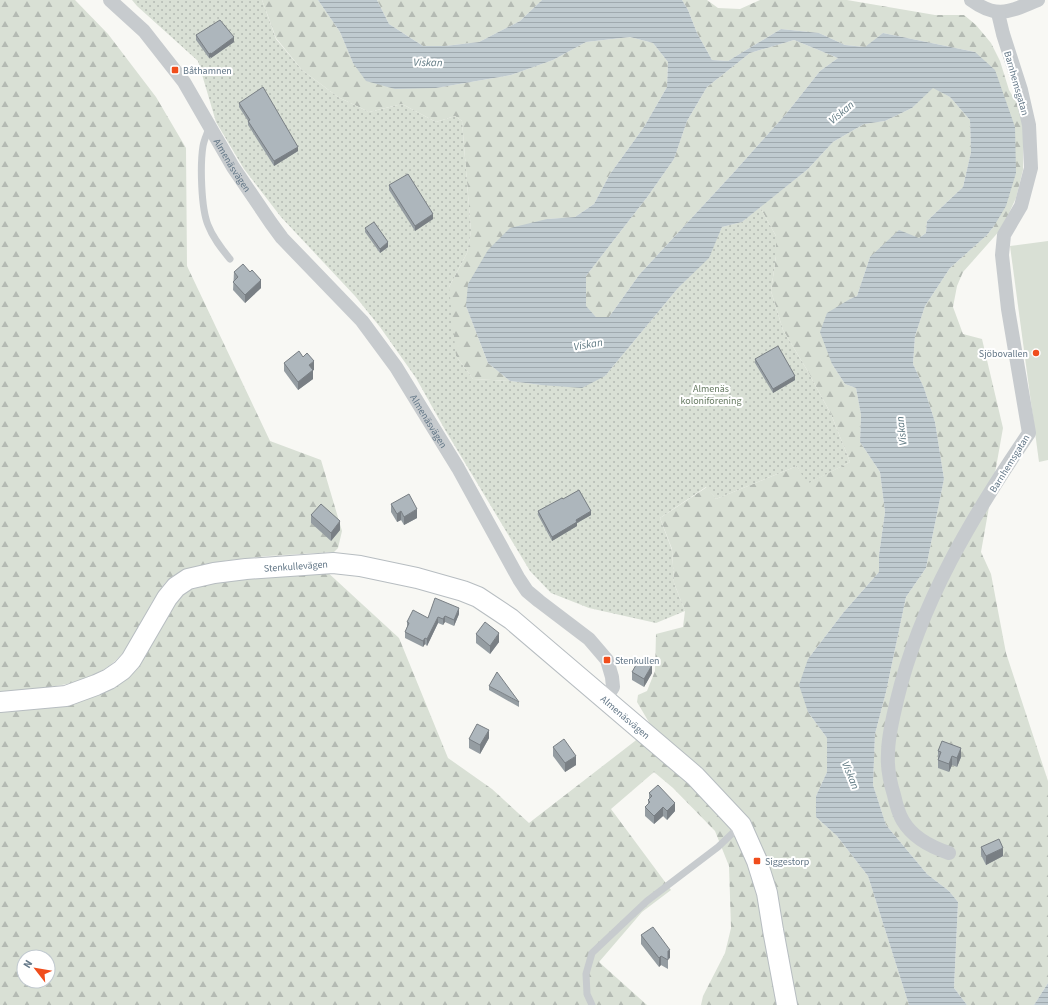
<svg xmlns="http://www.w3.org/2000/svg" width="1048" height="1005" viewBox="0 0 1048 1005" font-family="'Source Sans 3',sans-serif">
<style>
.grass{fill:#d9e0d5}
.forest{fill:url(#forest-firs);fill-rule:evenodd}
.garden{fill:url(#garden-dots)}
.water{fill:url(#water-rules);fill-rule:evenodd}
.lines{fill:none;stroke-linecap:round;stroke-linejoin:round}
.secondary-casing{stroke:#b7bdc1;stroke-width:22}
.lane{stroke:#c7cbce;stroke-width:7}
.street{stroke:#c7cbce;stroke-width:14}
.secondary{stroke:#fff;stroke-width:20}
.wall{fill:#959da2}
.shaded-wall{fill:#797f84}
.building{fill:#adb6bc;stroke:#797f84}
.poi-dot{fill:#f04d1c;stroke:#fff;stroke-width:1.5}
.labels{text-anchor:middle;stroke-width:4;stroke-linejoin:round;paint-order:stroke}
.poi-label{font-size:10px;fill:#647888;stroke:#fff;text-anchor:start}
.street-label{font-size:10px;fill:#647888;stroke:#fff}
.park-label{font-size:10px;fill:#657960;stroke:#fff}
.water-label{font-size:11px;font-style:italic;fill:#607a83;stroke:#fff}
</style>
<defs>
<pattern id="forest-firs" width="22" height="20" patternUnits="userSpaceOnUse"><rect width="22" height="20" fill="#d9e0d5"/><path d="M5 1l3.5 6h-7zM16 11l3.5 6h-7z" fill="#b4bab3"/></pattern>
<pattern id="garden-dots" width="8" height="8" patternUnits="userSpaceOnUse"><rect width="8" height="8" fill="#d9e0d5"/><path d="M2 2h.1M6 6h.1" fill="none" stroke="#b4bab3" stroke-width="1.8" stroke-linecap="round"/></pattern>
<pattern id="water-rules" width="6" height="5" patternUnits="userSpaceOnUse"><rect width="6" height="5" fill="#c0cbd0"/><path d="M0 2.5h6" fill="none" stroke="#a0aaaf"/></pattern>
</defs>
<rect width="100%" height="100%" fill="#f8f8f4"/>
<!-- grass -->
<polygon class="grass" points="1048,241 1048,460 1039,462 1010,246"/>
<!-- forest -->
<g class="forest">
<path d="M 0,0 L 75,0 L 108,34 L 156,97 L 186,148 L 187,266 L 270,441 L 321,460 L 342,531 L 338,548 L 334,552 C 296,555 196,556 169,579 C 163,584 158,594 153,601 C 143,618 134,637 122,654 C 92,688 42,688 0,692 Z"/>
<polygon points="262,0 318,0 340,32 353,63 436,88 511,75 553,60 586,42 630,37 653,43 668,62 667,87 644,127 610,174 594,204 575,217 547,219 466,306 488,363 510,381 473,379 456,356 444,320 449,287 467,253 471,231 462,121 455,116 436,122 402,104 369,112 338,97 302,70 276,38"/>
<polygon points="377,0 542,0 520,21 479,42 445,46 423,46 389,24"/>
<polygon points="682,0 707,0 718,8 740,9 760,0 847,0 935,15 964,15 976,25 991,43 1000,61 1009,90 1019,107 1023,128 1023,170 1016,198 1002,228 963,272 957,286 953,307 963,334 982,339 1003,428 981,552 991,574 1006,653 1048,781 1048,983 1034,1005 967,1005 954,988 958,902 949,891 927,874 886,825 873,785 875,734 886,692 906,597 926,568 944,479 935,422 924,388 913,364 915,336 925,306 950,268 987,235 994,226 975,52 883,33 866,47 845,45 819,33 781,29 728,61 712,60 697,33 688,10"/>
<polygon points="794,40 838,58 820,71 786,114 735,171 639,275 609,317 596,317 586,307 586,276 648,196 674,159 687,121 707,87 750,53"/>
<path d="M 933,87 L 950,97 L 970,120 L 971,152 L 963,187 L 927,221 L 926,233 L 919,238 L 870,257 L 857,296 L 850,299 L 832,364 L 845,384 L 856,388 L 861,415 L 860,442 L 880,472 L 885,512 L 879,555 L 879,572 L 843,613 L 808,659 L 808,712 L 827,738 L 827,772 L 816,796 L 816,817 L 837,836 L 868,876 L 909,1005 L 701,1005 L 703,996 L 725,953 L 731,928 L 729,866 L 715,831 L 673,788 L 654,772 L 611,809 L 671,890 L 642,912 L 599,962 L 647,1005 L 0,1005 L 0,712 L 68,706 L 100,694 L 114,688 L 129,677 L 138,666 L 175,604 L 182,594 L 192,589 L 216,583 L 325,570 L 399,638 L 448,758 L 492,789 L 529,823 L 635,741 L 650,724 L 637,702 L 638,695 L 647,691 L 655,671 L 656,634 L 683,627 L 685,611 L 674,583 L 672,549 L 660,518 L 707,487 L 716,499 L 797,466 L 808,483 L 850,462 L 831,414 L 807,370 L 783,330 L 771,291 L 776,256 L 776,236 L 760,207 L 808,169 L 833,142 L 864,124 L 885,121 L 912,108 ZM 24,957 L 48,957 L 48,981 L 24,981 Z"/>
</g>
<!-- garden -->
<polygon class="garden" points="132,0 262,0 276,39 302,70 338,97 369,112 402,104 436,122 455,116 462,121 471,231 467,253 449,287 456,356 473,379 510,381 541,385 605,376 678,288 708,258 722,227 742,222 760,207 776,236 776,256 771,291 783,330 807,370 831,414 850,462 807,484 797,466 716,499 706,487 660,518 672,550 674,583 685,611 656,623 589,608 551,593 530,571 444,428 416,378 380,327 355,296 281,217 244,169 216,122 198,61 137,6"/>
<!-- water -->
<g class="water">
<path d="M 318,0 L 377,0 L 389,24 L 423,46 L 445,46 L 479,42 L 520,21 L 542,0 L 682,0 L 688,10 L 697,33 L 712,60 L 728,61 L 781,29 L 819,33 L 845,45 L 865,47 L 883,33 L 975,52 L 995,70 L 1015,127 L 1016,173 L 1006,206 L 994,226 L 987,235 L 950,268 L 925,306 L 915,336 L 913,364 L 924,388 L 935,422 L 944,479 L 926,568 L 906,597 L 886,692 L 875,734 L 873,785 L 886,825 L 927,874 L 949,891 L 958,902 L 954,988 L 967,1005 L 909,1005 L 868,876 L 837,836 L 816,817 L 816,796 L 827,772 L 827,738 L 808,712 L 799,685 L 808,659 L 843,613 L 879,572 L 879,555 L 885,512 L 880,472 L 860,442 L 861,415 L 856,388 L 845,384 L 832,364 L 820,332 L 827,313 L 850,299 L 857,296 L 870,257 L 899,230 L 919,238 L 926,233 L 927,221 L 963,187 L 971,152 L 970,120 L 950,97 L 933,88 L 912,108 L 885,121 L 864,124 L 833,142 L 808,169 L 742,222 L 722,227 L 709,258 L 678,288 L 605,376 L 582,388 L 541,385 L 510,381 L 488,363 L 466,306 L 468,284 L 488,250 L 510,228 L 547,219 L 575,217 L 594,204 L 610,174 L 644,127 L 667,87 L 668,62 L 653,43 L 630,37 L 586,42 L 553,60 L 511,75 L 436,88 L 395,89 L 366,81 L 353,63 L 340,32 ZM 794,40 L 838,58 L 820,71 L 786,114 L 735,171 L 639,275 L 609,317 L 596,317 L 586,306 L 586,276 L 648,196 L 674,159 L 687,121 L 707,87 L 750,53 Z"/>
<polygon points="1048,983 1048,1005 1034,1005"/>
</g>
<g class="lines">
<defs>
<g id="secondary">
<path id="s2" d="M 0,702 L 66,696 L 96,685 L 109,679 L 122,670 L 131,660 L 167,598 L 176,587 L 188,579 L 214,573 L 246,569 L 333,563 L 360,566 L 417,578 L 463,591 L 478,597 L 511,619 L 695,776 L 741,825 L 757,861 L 767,893 L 773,930 L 787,1005"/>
</g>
</defs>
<!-- secondary casing -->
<use href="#secondary" class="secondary-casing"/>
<!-- lane -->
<g class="lane">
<path d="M 209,128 C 207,134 204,140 203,146 C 200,165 201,208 208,225 C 213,238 221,248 230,259"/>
<polyline points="592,1005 587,994 586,974 592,953 647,901 718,847 740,826"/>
</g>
<!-- street -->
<g class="street">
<path id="s1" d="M 110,0 L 144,31 L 184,82 L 233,167 L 271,223 L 282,238 L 362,321 L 396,367 L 458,468 L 519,579 L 527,591 L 539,601 L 589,639 L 607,660 L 612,677 L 613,687 L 605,700"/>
<path d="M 971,0 C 998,20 1010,11 1038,0"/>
<path d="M 949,853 C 931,847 913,838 903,821 C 898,813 896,804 894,795 C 890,782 887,768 888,754 C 888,735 893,718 897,700 C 920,603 973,515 1029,433 L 1008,309 L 1002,255 L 1004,235 L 1021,206 L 1031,168 L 1029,125 L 1021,90 L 1003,34 L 998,13"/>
</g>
<!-- secondary -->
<use href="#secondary" class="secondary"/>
</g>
<!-- wall -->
<g class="wall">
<polygon points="196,35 234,42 211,58 211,57 209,58 196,40"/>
<polygon points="239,103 298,151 274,166 248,125 248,121 239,107"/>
<polygon points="389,185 433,219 415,231 389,190"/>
<polygon points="365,228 388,247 380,253 365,232"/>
<polygon points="234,272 250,272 261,288 245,303 233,290"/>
<polygon points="755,359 795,380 773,393 755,363"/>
<polygon points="284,363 314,370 313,370 313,379 298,390 284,371"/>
<polygon points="563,499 591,515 577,523 577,526 552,541 538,515 538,511"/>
<polygon points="391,504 417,518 404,525 401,520 397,522 391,512"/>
<polygon points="311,515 340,530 331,541 311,523"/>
<polygon points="459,614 454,626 445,622 443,625 438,623 427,646 425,644 423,647 405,638 405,632 407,627 407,622 428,618"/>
<polygon points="476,634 499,642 490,654 476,643"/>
<polygon points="632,672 652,673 644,687 632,680"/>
<polygon points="489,686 519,702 519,707 489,690"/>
<polygon points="489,738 480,754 469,748 469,739"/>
<polygon points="553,747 576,765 565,772 553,756"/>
<polygon points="938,751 961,757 957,767 952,765 949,772 938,768"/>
<polygon points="649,793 675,811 667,820 663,816 654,824 645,816 645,807 648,804 648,800 649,799"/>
<polygon points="981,847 1003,856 986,865 981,855"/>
<polygon points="641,935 670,958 668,959 668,969 661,965 659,967 641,944"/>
</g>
<!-- shaded-wall -->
<g class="shaded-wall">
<polygon points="234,37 234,42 211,58 211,54"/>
<polygon points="211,53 211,57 209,58 209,54"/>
<polygon points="298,147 298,151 274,166 274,161"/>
<polygon points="433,214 433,219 415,231 415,226"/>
<polygon points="388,242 388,247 380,253 380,249"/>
<polygon points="261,280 261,288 245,303 245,295"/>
<polygon points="314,361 314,370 309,373 309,365"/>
<polygon points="313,370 313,379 298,390 298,382"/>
<polygon points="795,376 795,380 773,393 773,389"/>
<polygon points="417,509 417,518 404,525 404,517"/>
<polygon points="401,511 401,520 397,522 397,514"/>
<polygon points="591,511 591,515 577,523 577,526 552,541 552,537 576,520"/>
<polygon points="340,521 340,530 331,541 331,533"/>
<polygon points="459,608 459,614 454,626 454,620"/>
<polygon points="445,616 445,622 443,625 443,619"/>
<polygon points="438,617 438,623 427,646 427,639"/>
<polygon points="499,633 499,642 490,654 490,646"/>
<polygon points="425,638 425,644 423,647 423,641"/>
<polygon points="652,665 652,673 644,687 644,679"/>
<polygon points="489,730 489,738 480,754 480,745"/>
<polygon points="961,748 961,757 957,767 957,758"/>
<polygon points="576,756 576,765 565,772 565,763"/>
<polygon points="952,756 952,765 949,772 949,764"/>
<polygon points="675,803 675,811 667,820 667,811"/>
<polygon points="663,807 663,816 654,824 654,816"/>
<polygon points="1003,848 1003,856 986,865 986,856"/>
<polygon points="670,950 670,958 668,959 668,951"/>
<polygon points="661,956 661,965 659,967 659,958"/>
</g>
<!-- building -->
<g class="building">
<polygon points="220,20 234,37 211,54 211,53 209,54 196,35"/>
<polygon points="263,87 298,147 274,161 248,121 250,120 239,103"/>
<polygon points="408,174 433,214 415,226 389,185"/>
<polygon points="374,222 388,242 380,249 365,228"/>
<polygon points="243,264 250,272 252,270 261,280 245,295 233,282 238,277 234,272"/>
<polygon points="778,346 795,376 773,389 755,359"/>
<polygon points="299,351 303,357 307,353 314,361 309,365 313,370 298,382 284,363"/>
<polygon points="579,490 591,511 576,520 577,522 552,537 538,511 562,498 563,499"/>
<polygon points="409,494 417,509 404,517 401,511 397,514 391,504"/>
<polygon points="321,504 340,521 331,533 311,515"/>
<polygon points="435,598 459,608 454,620 445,616 443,619 438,617 427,639 425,638 423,641 405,632 409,623 407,622 413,610 428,618"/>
<polygon points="485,622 499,633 490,646 476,634"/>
<polygon points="640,658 652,665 644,679 632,672"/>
<polygon points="497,672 519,702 489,686"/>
<polygon points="477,724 489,730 480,745 469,739"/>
<polygon points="564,739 576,756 565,763 553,747"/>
<polygon points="942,741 961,748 957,758 952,756 949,764 938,760 941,752 938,751"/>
<polygon points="658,785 675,803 667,811 663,807 654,816 645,807 650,802 648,800 652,796 649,793"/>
<polygon points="999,839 1003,848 986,856 981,847"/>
<polygon points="653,927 670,950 668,951 668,960 661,956 659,958 641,935"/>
</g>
<!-- markers -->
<g class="poi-dot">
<rect x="171" y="66" width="8" height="8" rx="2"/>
<circle cx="1036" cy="353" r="4"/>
<rect x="603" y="656" width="8" height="8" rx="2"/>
<rect x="753" y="857" width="8" height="8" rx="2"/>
</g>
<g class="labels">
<!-- poi labels -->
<g class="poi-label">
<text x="183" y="74">Båthamnen</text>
<text x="1028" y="357" text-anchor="end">Sjöbovallen</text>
<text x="615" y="664">Stenkullen</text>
<text x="765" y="865">Siggestorp</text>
</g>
<!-- street labels -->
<g class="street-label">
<text transform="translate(1017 83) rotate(74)" y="4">Barnhemsgatan</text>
<text dy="4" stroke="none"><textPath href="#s1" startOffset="207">Almenäsvägen</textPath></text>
<text dy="4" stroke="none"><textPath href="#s1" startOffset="531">Almenäsvägen</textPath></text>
<text transform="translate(1009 463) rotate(-58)" y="4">Barnhemsgatan</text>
<text dy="4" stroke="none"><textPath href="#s2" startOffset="351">Stenkullevägen</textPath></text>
<text dy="4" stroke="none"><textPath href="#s2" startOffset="728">Almenäsvägen</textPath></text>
</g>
<!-- park labels -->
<g class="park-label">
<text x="711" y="392">Almenäs<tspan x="711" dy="12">koloniförening</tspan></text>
</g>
<!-- water labels -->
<g class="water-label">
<text transform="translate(428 62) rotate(1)" y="4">Viskan</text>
<text transform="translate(841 112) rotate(-40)" y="4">Viskan</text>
<text transform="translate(588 344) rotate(-10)" y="4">Viskan</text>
<text transform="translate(901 431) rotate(-97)" y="4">Viskan</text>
<text transform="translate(851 775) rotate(68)" y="4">Viskan</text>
</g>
</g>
<!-- north arrow -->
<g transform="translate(36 969) rotate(301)"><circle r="19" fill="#ffffff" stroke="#c1c9cf"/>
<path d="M0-3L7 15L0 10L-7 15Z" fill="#f04d1c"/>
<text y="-6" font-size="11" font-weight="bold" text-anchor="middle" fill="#647888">N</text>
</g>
</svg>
